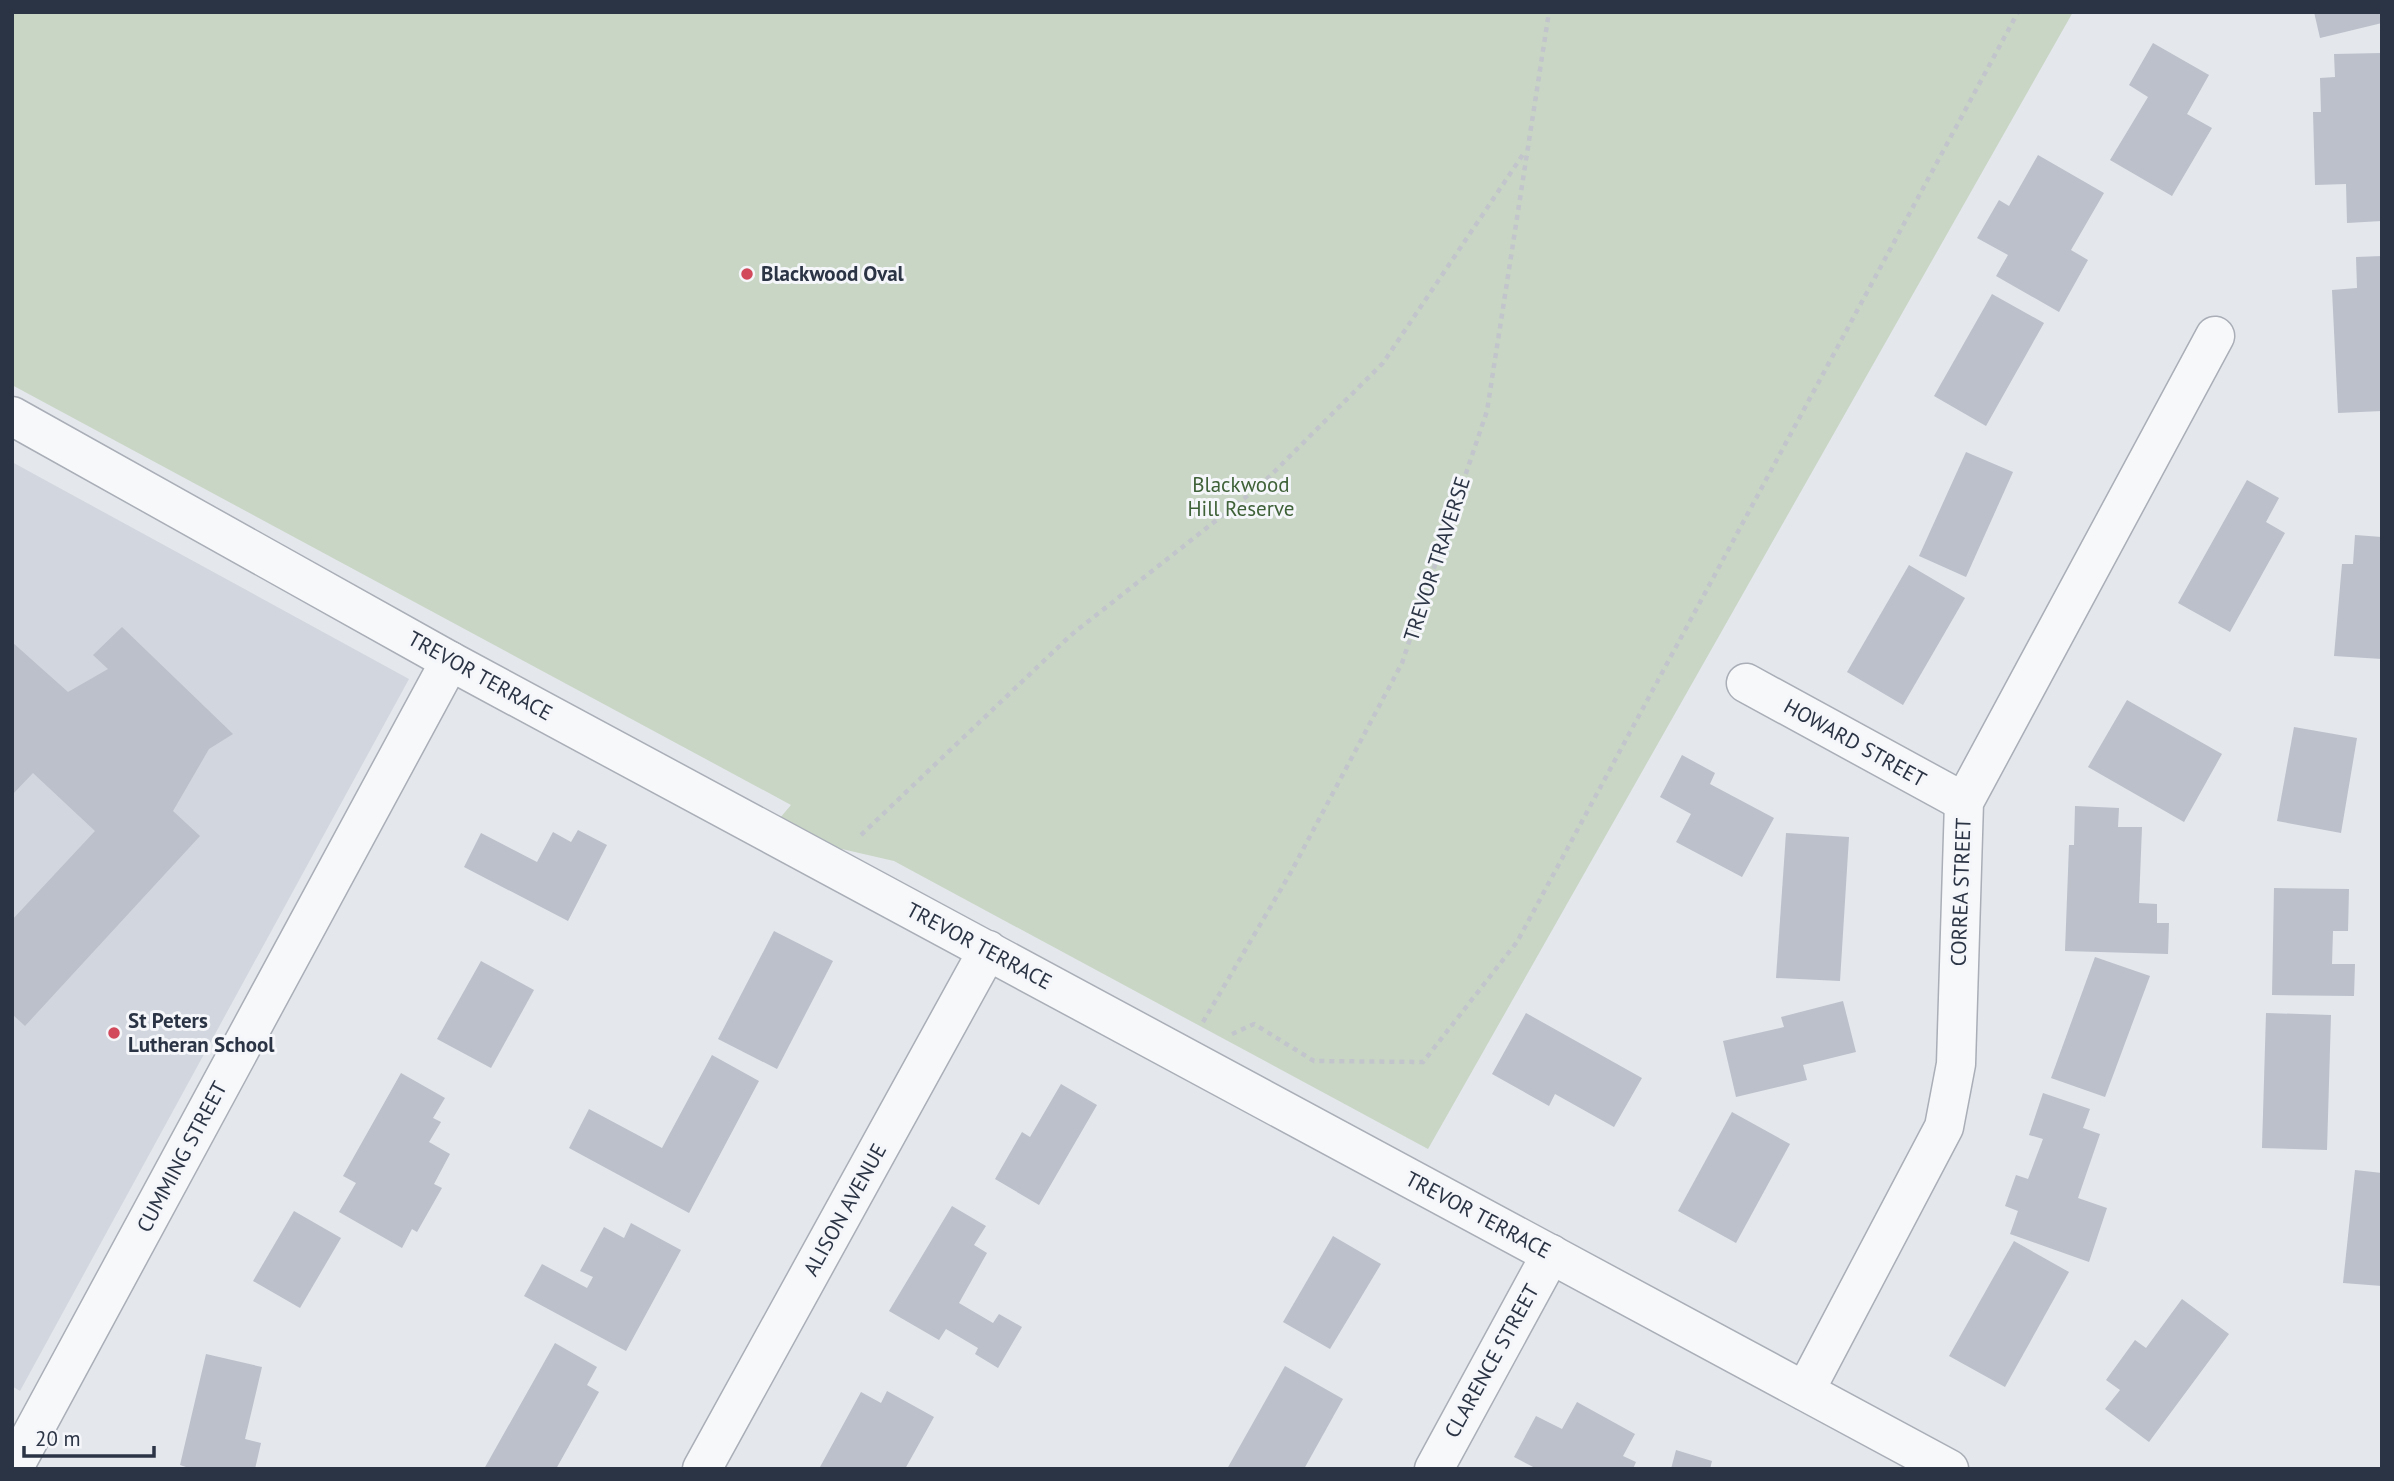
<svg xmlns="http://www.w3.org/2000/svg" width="2394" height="1481" viewBox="0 0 2394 1481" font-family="'PT Sans',sans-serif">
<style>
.built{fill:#d2d6de}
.green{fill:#c9d6c5}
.building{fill:#bbc0ca}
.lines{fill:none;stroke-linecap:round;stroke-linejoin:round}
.minor-casing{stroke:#a9aeb7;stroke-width:41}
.path{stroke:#c2c5cb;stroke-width:4.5;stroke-dasharray:5 5;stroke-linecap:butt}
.minor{stroke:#f7f8fa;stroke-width:38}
.poi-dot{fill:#d1495b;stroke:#f4f6f9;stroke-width:2.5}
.labels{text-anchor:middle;stroke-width:6;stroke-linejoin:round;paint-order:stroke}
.poi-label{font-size:21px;font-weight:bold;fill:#2b3445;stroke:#f4f6f9;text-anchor:start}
.park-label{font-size:21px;fill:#3f6138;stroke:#f4f6f9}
.street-label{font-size:21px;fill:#2b3445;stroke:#f4f6f9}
</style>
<rect width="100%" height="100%" fill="#e4e7ec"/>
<!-- built -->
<polygon class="built" points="12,462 409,679 20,1391 12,1386"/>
<!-- green -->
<polygon class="green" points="12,12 2073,12 1428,1149 894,861 768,832 791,805 12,385"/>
<!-- building -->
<g class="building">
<polygon points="2314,12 2382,12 2382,23 2320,38"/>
<polygon points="2153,43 2209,75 2187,114 2212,128 2172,196 2110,160 2148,97 2129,85"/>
<polygon points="2382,53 2382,221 2347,223 2346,184 2315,185 2313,112 2321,112 2320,78 2335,77 2334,54"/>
<polygon points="2038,155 2104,193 2071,250 2088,260 2059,312 1996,276 2008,255 1977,238 1999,200 2009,206"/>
<polygon points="2382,256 2382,411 2338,413 2332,290 2357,288 2356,257"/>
<polygon points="1992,294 2044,323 1986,426 1934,396"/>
<polygon points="1966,452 2013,472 1966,577 1919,556"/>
<polygon points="2247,480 2279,498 2266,522 2285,533 2230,632 2178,603"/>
<polygon points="2355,535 2382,537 2382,659 2334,656 2342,564 2353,564"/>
<polygon points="1909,565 1965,598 1903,705 1847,672"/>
<polygon points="122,627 233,734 209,749 173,811 200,836 25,1026 12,1014 12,920 95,831 33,773 12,795 12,642 68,692 108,669 93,655"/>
<polygon points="2127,700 2222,754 2184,822 2088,767"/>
<polygon points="2294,727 2357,738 2341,833 2277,821"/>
<polygon points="1682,755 1715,773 1710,784 1774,818 1742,877 1676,842 1691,814 1660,797"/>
<polygon points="2075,806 2119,808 2118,827 2142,827 2139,903 2157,904 2157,923 2169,923 2168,954 2065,951 2069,845 2074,845"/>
<polygon points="578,830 607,845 568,921 464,867 481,833 537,862 553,832 571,842"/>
<polygon points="1786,833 1849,837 1840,981 1776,978"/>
<polygon points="2274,888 2349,889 2348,931 2333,931 2332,964 2355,964 2354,996 2272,995"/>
<polygon points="774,931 833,961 777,1069 718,1039"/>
<polygon points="2095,957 2150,976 2105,1097 2051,1078"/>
<polygon points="481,961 534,990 491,1068 437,1039"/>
<polygon points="1843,1001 1856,1052 1803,1065 1807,1080 1736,1097 1723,1041 1784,1027 1781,1017"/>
<polygon points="1526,1013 1642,1078 1614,1127 1555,1094 1549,1106 1492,1074"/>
<polygon points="2266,1013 2331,1015 2327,1150 2262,1148"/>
<polygon points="712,1055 759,1081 689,1213 569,1148 589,1109 662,1148"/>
<polygon points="401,1073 445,1098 433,1118 441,1122 429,1142 450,1154 434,1184 442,1188 417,1232 412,1229 402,1248 339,1212 356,1183 343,1176"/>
<polygon points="1061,1084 1097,1105 1039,1205 995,1179 1022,1132 1030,1137"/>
<polygon points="2043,1093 2090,1109 2083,1128 2100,1134 2078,1198 2107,1208 2089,1262 2010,1234 2018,1211 2005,1206 2016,1175 2028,1179 2043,1139 2029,1135"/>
<polygon points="1732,1112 1790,1144 1736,1243 1678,1211"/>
<polygon points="2355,1170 2382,1173 2382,1286 2343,1283"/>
<polygon points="952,1206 986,1226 974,1245 987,1253 959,1303 993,1323 999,1314 1022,1327 998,1368 975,1354 978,1348 946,1329 939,1340 889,1311"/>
<polygon points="294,1211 341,1238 300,1308 253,1281"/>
<polygon points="631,1223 681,1250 626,1351 524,1296 542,1264 587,1288 593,1277 580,1271 604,1227 624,1238"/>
<polygon points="1333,1236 1381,1264 1330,1349 1283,1322"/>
<polygon points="2014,1241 2069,1272 2005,1387 1949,1356"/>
<polygon points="2182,1299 2229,1334 2149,1442 2105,1409 2120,1390 2106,1380 2135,1340 2146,1348"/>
<polygon points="555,1343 597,1367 587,1385 599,1392 556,1469 484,1469"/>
<polygon points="206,1354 262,1367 245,1439 261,1443 255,1469 192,1469 180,1465"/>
<polygon points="1285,1366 1343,1399 1304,1469 1227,1469"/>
<polygon points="887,1391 934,1417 905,1469 820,1467 861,1392 881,1403"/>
<polygon points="1577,1402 1635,1434 1623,1456 1636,1462 1633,1469 1537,1469 1514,1457 1536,1416 1562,1429"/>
<polygon points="1676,1450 1712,1461 1710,1469 1671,1469"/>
</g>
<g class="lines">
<defs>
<g id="minor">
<polyline points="12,416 450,661 1949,1469"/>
<polyline points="1746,683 1964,802"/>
<polyline points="1805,1391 1944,1127 1956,1064 1964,802 2215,336"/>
<polyline points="13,1469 450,661"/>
<polyline points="702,1469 988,950"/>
<polyline points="1434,1469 1551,1254"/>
</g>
</defs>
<!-- minor casing -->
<use href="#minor" class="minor-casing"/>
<!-- path -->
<g class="path">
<polyline points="861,835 1071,635 1261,485 1383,363 1524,153"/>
<polyline points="1203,1022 1291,872 1402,663 1487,411 1549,12"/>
<polyline points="1232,1034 1254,1024 1314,1061 1423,1062 1517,942 2018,12"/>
</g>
<!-- minor -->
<use href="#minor" class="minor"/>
</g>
<!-- markers -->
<g class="poi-dot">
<circle cx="747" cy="274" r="7"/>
<circle cx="114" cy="1033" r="7"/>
</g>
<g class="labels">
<!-- poi labels -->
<g class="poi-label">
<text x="761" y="281">Blackwood Oval</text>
<text x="128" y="1028">St Peters<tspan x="128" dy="24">Lutheran School</tspan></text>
</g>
<!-- park labels -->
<g class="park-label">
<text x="1241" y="492">Blackwood<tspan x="1241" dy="24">Hill Reserve</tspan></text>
</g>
<!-- street labels -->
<g class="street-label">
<text transform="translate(1437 559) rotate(-72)" y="7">TREVOR TRAVERSE</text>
<text transform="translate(480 676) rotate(29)" y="7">TREVOR TERRACE</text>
<text transform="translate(1855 743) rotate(29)" y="7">HOWARD STREET</text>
<text transform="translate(1961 892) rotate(-88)" y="7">CORREA STREET</text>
<text transform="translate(979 946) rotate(28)" y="7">TREVOR TERRACE</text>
<text transform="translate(182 1157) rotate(-62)" y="7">CUMMING STREET</text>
<text transform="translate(845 1210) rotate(-61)" y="7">ALISON AVENUE</text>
<text transform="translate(1478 1215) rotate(28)" y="7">TREVOR TERRACE</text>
<text transform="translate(1492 1361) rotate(-61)" y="7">CLARENCE STREET</text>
</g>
</g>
<!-- border -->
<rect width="2394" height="1481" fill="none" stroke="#2b3445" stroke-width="28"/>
<!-- scale -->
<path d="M24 1446v10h130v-10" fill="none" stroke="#2b3445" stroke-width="3.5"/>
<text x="35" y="1446" font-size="21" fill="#2b3445" stroke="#f4f6f9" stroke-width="5" paint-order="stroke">20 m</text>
</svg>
